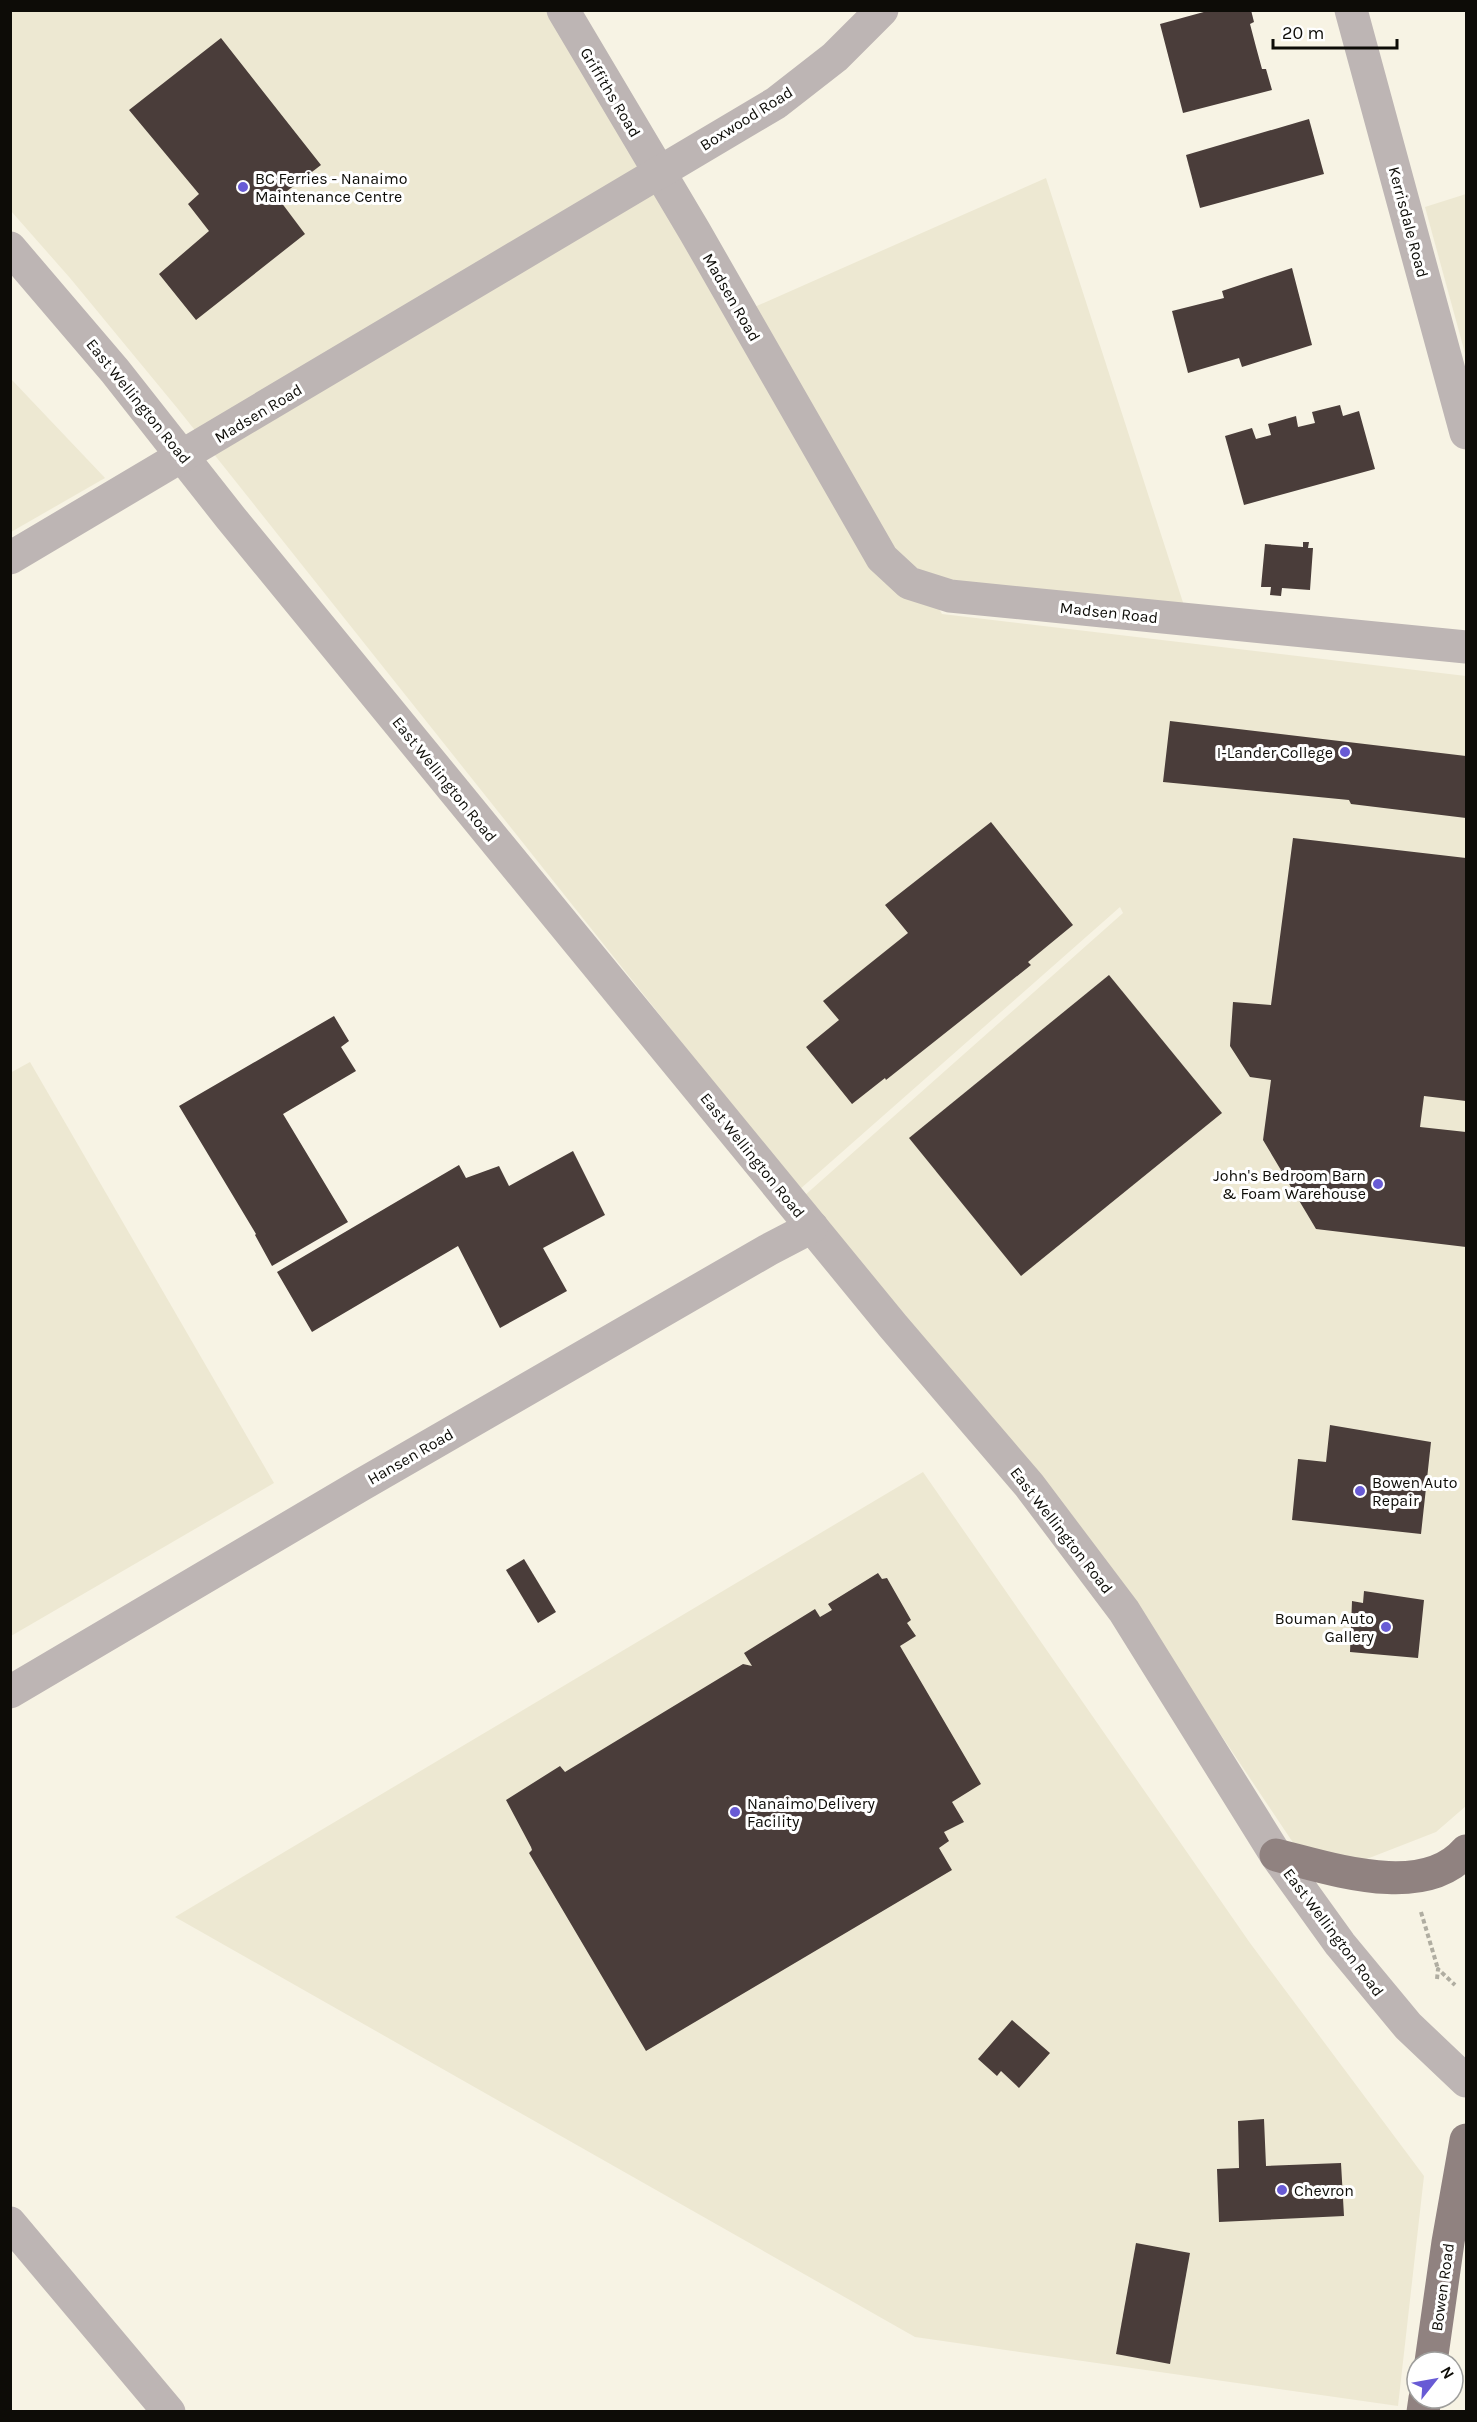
<svg xmlns="http://www.w3.org/2000/svg" width="1477" height="2422" viewBox="0 0 1477 2422" font-family="Karla,sans-serif">
<style>
.built{fill:#ede8d2}
.building{fill:#4a3d3a}
.lines{fill:none;stroke-linecap:round;stroke-linejoin:round}
.path{stroke:#b0ada1;stroke-width:4;stroke-dasharray:4.5 3;stroke-linecap:butt}
.minor{stroke:#bdb5b4;stroke-width:33}
.major{stroke:#908280;stroke-width:33}
.poi-dot{fill:#685bd5;stroke:#fff;stroke-width:2}
.labels{text-anchor:middle;stroke-width:6;stroke-linejoin:round;paint-order:stroke}
.street-label{font-size:16px;fill:#0d0c07;stroke:#fff}
.poi-label{font-size:16px;fill:#0d0c07;stroke:#fff;text-anchor:start}
</style>
<rect width="100%" height="100%" fill="#f7f3e4"/>
<!-- built -->
<g class="built">
<polygon points="10,11 577,11 750,309 1046,178 1188,618 926,587 942,614 1466,676 1466,1806 1436,1832 1359,1862 1300,1853 1132,1602 804,1196 1123,913 1120,907 799,1190 178,409 70,278 11,211"/>
<polygon points="1466,194 1466,357 1425,207"/>
<polygon points="11,379 105,478 11,532 10,532"/>
<polygon points="30,1062 274,1483 11,1636 10,1073"/>
<polygon points="923,1472 1250,1943 1424,2176 1398,2406 915,2337 175,1917"/>
</g>
<!-- building -->
<g class="building">
<polygon points="1211,10 1251,10 1254,22 1250,24 1256,47 1262,69 1266,69 1272,90 1183,113 1160,24"/>
<polygon points="221,38 321,165 278,198 305,234 196,320 159,274 209,231 188,204 199,194 129,110"/>
<polygon points="1309,119 1324,174 1200,208 1186,155"/>
<polygon points="1292,268 1312,345 1242,367 1239,358 1188,373 1172,311 1224,298 1222,291"/>
<polygon points="1340,405 1343,416 1359,411 1375,469 1244,505 1225,436 1252,428 1256,439 1271,435 1268,424 1296,416 1298,427 1315,423 1312,412"/>
<polygon points="1303,542 1309,542 1308,548 1313,548 1310,590 1282,588 1281,596 1270,595 1271,587 1261,587 1265,544 1303,547"/>
<polygon points="1170,721 1466,756 1466,818 1351,804 1349,800 1163,782"/>
<polygon points="991,822 1073,925 1028,962 1031,965 886,1080 885,1078 852,1104 806,1047 839,1020 823,1001 908,933 885,905"/>
<polygon points="1293,838 1466,858 1466,1101 1424,1096 1420,1127 1466,1132 1466,1247 1316,1229 1263,1140 1271,1080 1250,1077 1230,1046 1233,1002 1271,1005"/>
<polygon points="1109,975 1222,1113 1021,1276 909,1138"/>
<polygon points="334,1016 349,1041 341,1047 356,1071 283,1114 348,1222 272,1266 255,1235 256,1234 179,1106"/>
<polygon points="573,1151 605,1215 543,1248 567,1291 500,1328 458,1246 312,1332 277,1272 459,1165 466,1178 499,1166 509,1186"/>
<polygon points="1330,1425 1431,1442 1421,1534 1292,1520 1298,1459 1326,1462"/>
<polygon points="524,1559 556,1612 538,1623 506,1570"/>
<polygon points="878,1573 882,1579 887,1578 911,1620 907,1623 916,1636 900,1646 981,1784 952,1802 964,1822 944,1832 949,1841 939,1848 952,1870 646,2051 529,1853 532,1850 531,1847 506,1800 560,1766 565,1772 743,1664 752,1666 744,1653 815,1609 820,1617 832,1610 828,1604"/>
<polygon points="1364,1591 1424,1600 1418,1658 1350,1652 1352,1601 1363,1603"/>
<polygon points="1012,2020 1050,2053 1019,2088 1001,2071 997,2076 978,2059"/>
<polygon points="1264,2119 1266,2166 1341,2163 1344,2216 1219,2222 1217,2169 1239,2168 1238,2121"/>
<polygon points="1136,2243 1190,2253 1170,2364 1116,2354"/>
</g>
<g class="lines">
<!-- path -->
<g class="path">
<polyline points="1421,1912 1438,1969"/>
<polyline points="1437,1979 1438,1969 1455,1985"/>
</g>
<!-- minor -->
<g class="minor">
<polyline points="563,10 695,232 882,558 909,583 950,596 1466,647"/>
<polyline points="1351,10 1466,433"/>
<polyline points="10,248 115,371 230,517 893,1326 1029,1485 1124,1611 1276,1855 1340,1944 1408,2026 1466,2081"/>
<polyline points="10,558 776,103 835,57 882,10"/>
<polyline points="10,1692 361,1485 768,1250 812,1227"/>
<polyline points="10,2223 169,2412"/>
</g>
<!-- major -->
<g class="major">
<path d="M 1276,1855 C 1330,1868 1423,1901 1466,1851"/>
<polyline points="1431,2362 1448,2242 1466,2140"/>
<polyline points="1423,2412 1425,2398"/>
</g>
</g>
<!-- markers -->
<g class="poi-dot">
<circle cx="243" cy="187" r="6"/>
<circle cx="1345" cy="752" r="6"/>
<circle cx="1378" cy="1184" r="6"/>
<circle cx="1360" cy="1491" r="6"/>
<circle cx="1386" cy="1627" r="6"/>
<circle cx="735" cy="1812" r="6"/>
<circle cx="1282" cy="2190" r="6"/>
</g>
<g class="labels">
<!-- street labels -->
<g class="street-label">
<text transform="translate(611 92) rotate(59)" y="6">Griffiths Road</text>
<text transform="translate(746 118) rotate(-32)" y="6">Boxwood Road</text>
<text transform="translate(1409 222) rotate(75)" y="6">Kerrisdale Road</text>
<text transform="translate(732 297) rotate(60)" y="6">Madsen Road</text>
<text transform="translate(139 401) rotate(51)" y="6">East Wellington Road</text>
<text transform="translate(258 413) rotate(-31)" y="6">Madsen Road</text>
<text transform="translate(1109 612) rotate(6)" y="6">Madsen Road</text>
<text transform="translate(445 779) rotate(51)" y="6">East Wellington Road</text>
<text transform="translate(753 1155) rotate(51)" y="6">East Wellington Road</text>
<text transform="translate(410 1456) rotate(-30)" y="6">Hansen Road</text>
<text transform="translate(1062 1530) rotate(52)" y="6">East Wellington Road</text>
<text transform="translate(1334 1932) rotate(53)" y="6">East Wellington Road</text>
<text transform="translate(1442 2287) rotate(-82)" y="6">Bowen Road</text>
</g>
<!-- poi labels -->
<g class="poi-label">
<text x="255" y="184">BC Ferries - Nanaimo<tspan x="255" dy="18">Maintenance Centre</tspan></text>
<text x="1333" y="758" text-anchor="end">I-Lander College</text>
<text x="1366" y="1181" text-anchor="end">John's Bedroom Barn<tspan x="1366" dy="18">&amp; Foam Warehouse</tspan></text>
<text x="1372" y="1488">Bowen Auto<tspan x="1372" dy="18">Repair</tspan></text>
<text x="1374" y="1624" text-anchor="end">Bouman Auto<tspan x="1374" dy="18">Gallery</tspan></text>
<text x="747" y="1809">Nanaimo Delivery<tspan x="747" dy="18">Facility</tspan></text>
<text x="1294" y="2196">Chevron</text>
</g>
</g>
<!-- border -->
<rect width="1477" height="2422" fill="none" stroke="#0d0c07" stroke-width="24"/>
<!-- north arrow -->
<g transform="translate(1435 2380) rotate(59)"><circle r="28" fill="#ffffff" stroke="#9e9e9c" stroke-width="1.5"/>
<path d="M0-4.5L10 22L0 15L-10 22Z" fill="#685bd5"/>
<text y="-9" font-size="16" font-weight="bold" text-anchor="middle" fill="#0d0c07">N</text>
</g>
<!-- scale -->
<path d="M1273 39v9h124v-9" fill="none" stroke="#0d0c07" stroke-width="3"/>
<text x="1282" y="39" font-size="18" fill="#0d0c07" stroke="#ffffff" stroke-width="4.5" paint-order="stroke">20 m</text>
</svg>
